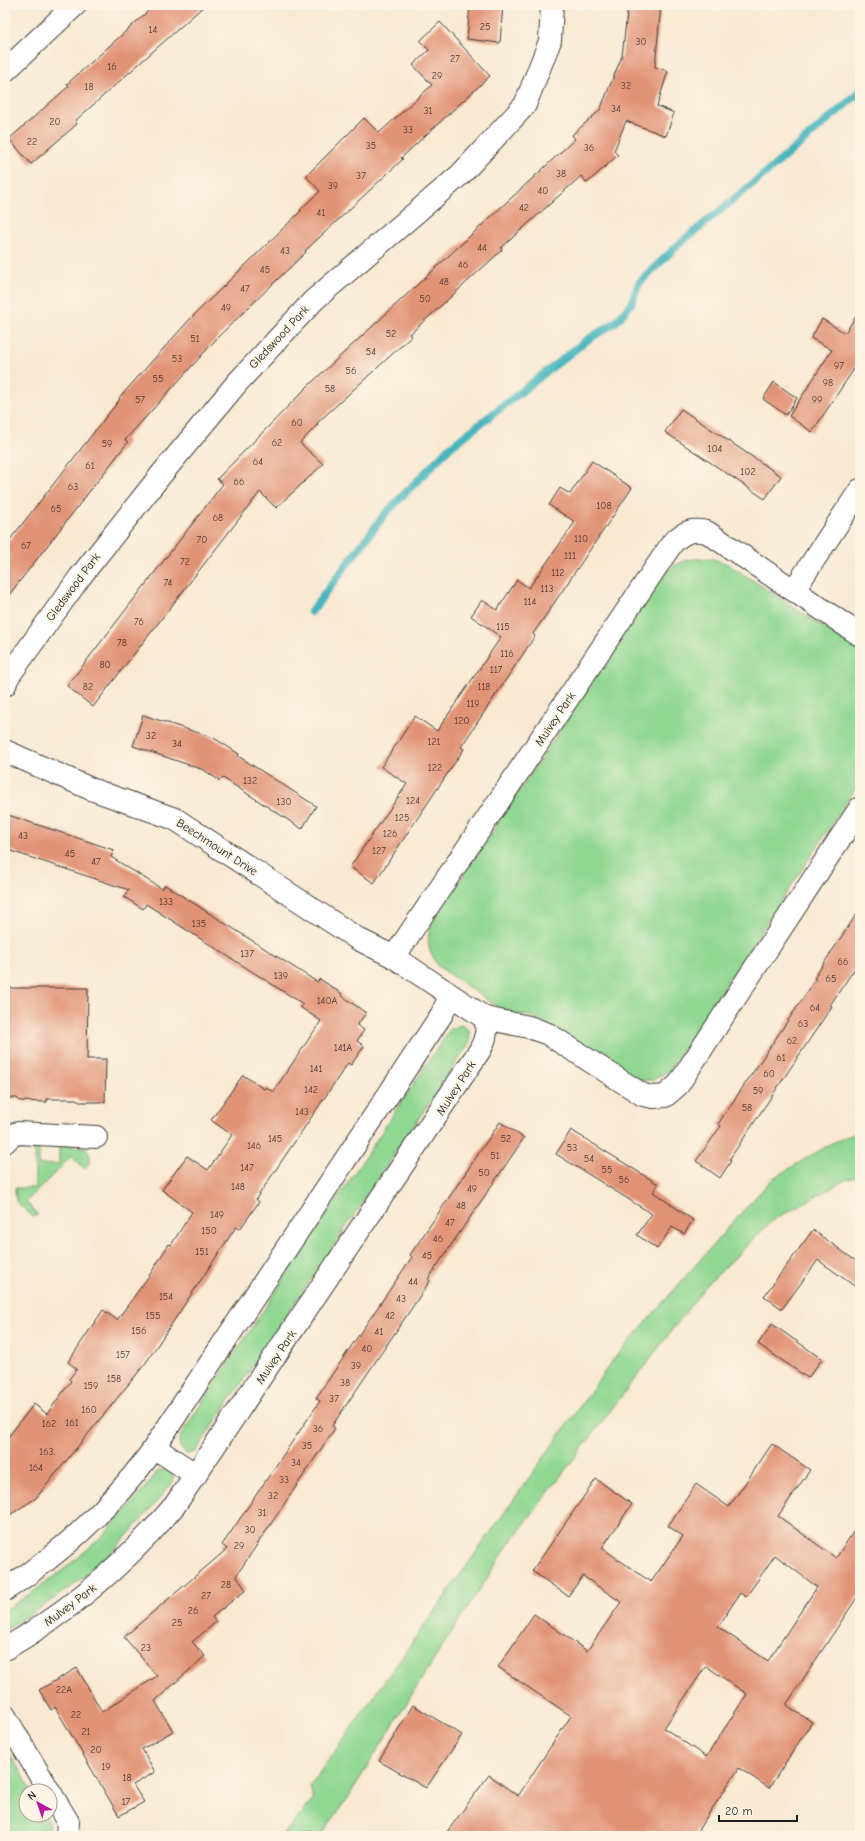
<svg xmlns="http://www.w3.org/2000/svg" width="865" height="1841" viewBox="0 0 865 1841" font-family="'Comic Neue',sans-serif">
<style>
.green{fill:#90d792;stroke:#567a57}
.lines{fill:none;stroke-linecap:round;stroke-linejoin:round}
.stream{stroke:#46b5be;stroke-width:8}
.building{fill:#e19376;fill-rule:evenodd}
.street-casing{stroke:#3d3b37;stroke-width:24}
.street{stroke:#fff;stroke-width:22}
.labels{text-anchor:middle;stroke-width:4;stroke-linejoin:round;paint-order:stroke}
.number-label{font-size:10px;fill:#4d3a32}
.street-label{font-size:12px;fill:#1c1c1c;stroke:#fcf5e5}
</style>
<rect width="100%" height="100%" fill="#fcf5e5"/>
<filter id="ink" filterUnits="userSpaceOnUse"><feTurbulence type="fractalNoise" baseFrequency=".025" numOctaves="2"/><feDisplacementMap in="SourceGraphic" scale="8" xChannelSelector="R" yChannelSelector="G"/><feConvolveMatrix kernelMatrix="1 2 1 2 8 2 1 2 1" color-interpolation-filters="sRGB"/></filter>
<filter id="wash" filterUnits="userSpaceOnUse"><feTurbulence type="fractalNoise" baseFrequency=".012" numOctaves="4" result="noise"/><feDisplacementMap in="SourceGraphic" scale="16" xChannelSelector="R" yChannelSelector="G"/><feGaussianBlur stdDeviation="0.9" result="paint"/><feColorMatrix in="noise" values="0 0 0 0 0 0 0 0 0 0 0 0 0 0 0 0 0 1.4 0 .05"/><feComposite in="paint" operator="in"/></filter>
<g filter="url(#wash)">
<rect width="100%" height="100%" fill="#f9e9d3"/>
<!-- green -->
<g class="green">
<path d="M 710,558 L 728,564 L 860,651 L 860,782 L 669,1070 L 653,1080 L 640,1080 L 617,1072 L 534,1017 L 510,1012 L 499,1008 L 439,967 C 428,952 426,942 431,924 L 665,572 L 685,560 Z"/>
<path d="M 461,1025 L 469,1030 L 470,1042 L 203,1440 L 195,1452 L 187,1454 C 176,1446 178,1440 184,1430 L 450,1029 Z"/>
<polygon points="860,1131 860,1176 845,1180 773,1220 704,1288 509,1544 424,1675 346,1801 320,1836 282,1836 314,1799 310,1786 613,1360 733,1222 772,1179 832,1143"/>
<path d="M 39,1145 L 39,1165 L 59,1164 L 59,1145 L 85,1147 C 92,1153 91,1163 85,1169 L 71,1157 L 26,1202 L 38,1215 L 33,1217 L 16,1201 L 15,1188 L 35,1188 L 35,1151 L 16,1150 L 17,1147 Z"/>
<path d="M 162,1470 L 168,1470 C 172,1474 174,1477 172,1483 C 150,1510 128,1537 102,1561 C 73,1588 39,1609 5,1630 L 5,1610 C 39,1589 73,1564 102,1536 C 122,1516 140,1494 158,1471 Z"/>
<polygon points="5,1746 32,1791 26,1791 26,1815 46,1815 49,1824 47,1836 5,1836"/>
</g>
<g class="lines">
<!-- stream -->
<polyline class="stream" points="311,612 385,514 448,449 587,340 616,322 631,304 639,283 678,245 773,167 860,92"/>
</g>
<g id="blocks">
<!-- building -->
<g class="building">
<polygon points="155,5 205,5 75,121 77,124 31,164 9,139 69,86 67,84"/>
<polygon points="470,5 503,5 500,43 467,39"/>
<polygon points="628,5 661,5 655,67 668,71 657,106 674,113 666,136 626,121 614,151 618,155 587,183 581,176 501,248 502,250 410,334 412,336 317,423 318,424 300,443 323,464 276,508 260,492 93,707 67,686 223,484 217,479 309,385 575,139 572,135 600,110 622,56"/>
<polygon points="440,22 490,76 401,158 403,159 305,251 306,252 220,335 125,440 128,442 5,600 5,546 120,399 119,398 191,318 301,211 300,210 320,191 306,176 364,118 379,133 432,85 413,65 429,50 420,41"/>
<polygon points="860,310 860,360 812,432 789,416 832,350 811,338 822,319 845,333"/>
<polygon points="774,382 797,398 786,415 763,399"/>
<polygon points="681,409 781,476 765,499 665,432"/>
<polygon points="592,461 632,488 533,634 535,636 461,747 464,749 374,883 350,867 407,784 381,767 415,716 437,731 501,637 471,616 482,600 497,610 517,580 529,588 575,522 549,505 560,488 570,494"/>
<polygon points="143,715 214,738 239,754 238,756 316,806 302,829 223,778 220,781 204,770 133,746"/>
<polygon points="5,814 114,850 111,857 162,889 165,885 317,982 320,979 342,994 341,995 366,1013 357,1025 364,1030 357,1041 364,1046 351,1065 348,1063 256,1199 259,1202 240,1229 236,1227 145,1364 36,1498 5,1518 5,1441 34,1404 47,1414 71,1381 69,1379 77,1369 68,1362 103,1310 117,1320 149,1276 169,1244 171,1245 192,1212 162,1190 187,1156 208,1170 232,1135 211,1120 243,1075 264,1089 266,1087 273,1092 321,1021 300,1007 303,1004 146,904 143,909 124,897 129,890 5,849"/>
<polygon points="860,909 860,961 830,1005 832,1006 729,1160 731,1161 720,1178 696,1161 721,1126 718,1124 816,979 814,978"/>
<polygon points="5,988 88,988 87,1059 106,1059 105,1102 79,1102 76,1099 47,1099 47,1102 20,1101 17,1098 5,1098"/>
<polygon points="500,1122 524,1138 428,1279 430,1281 332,1426 335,1428 236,1576 246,1590 212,1617 216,1622 192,1642 205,1656 155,1701 173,1731 142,1749 155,1772 133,1785 144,1802 119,1816 55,1707 51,1710 39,1690 77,1668 102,1712 157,1676 124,1637 227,1549 222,1545 320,1401 316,1398 412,1257 410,1255"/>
<polygon points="571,1130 658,1184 653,1192 693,1220 684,1234 672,1227 657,1249 637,1235 652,1214 556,1154"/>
<polygon points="813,1230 860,1264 860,1290 818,1260 782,1309 764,1296"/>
<polygon points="772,1324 822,1359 808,1378 758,1344"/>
<path d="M 772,1444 L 810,1470 L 778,1516 L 836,1558 L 860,1522 L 860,1593 L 786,1705 L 812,1722 L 769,1788 L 739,1768 L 694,1836 L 444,1836 L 489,1775 L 518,1796 L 571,1716 L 498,1667 L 534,1614 L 587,1651 L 621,1602 L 583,1576 L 568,1596 L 532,1571 L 596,1479 L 632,1504 L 602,1548 L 651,1582 L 683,1536 L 668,1526 L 696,1484 L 729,1507 ZM 775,1555 L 817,1587 L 768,1661 L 718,1627 L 740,1593 L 746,1597 ZM 706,1666 L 747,1694 L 706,1757 L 664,1728 Z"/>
<polygon points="413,1705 462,1735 426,1788 379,1761"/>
</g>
</g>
</g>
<g filter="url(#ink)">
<use href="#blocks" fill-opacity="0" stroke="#3d3b37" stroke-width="1"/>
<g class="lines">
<defs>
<g id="street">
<polyline points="5,71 75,5"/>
<polyline points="794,590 860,490"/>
<polyline points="5,685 8,677 80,577 160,476 237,383 314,300 461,174 525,105 550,41 552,5"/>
<polyline points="5,751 91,789 175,819 358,939 394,957 485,1018 529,1027 548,1034 643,1095 653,1097 665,1096 678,1085 860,808"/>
<path d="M 394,957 L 673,542 C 686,531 691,529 707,532 L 860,635"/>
<polyline points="5,1142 12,1135 18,1133 96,1137"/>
<polyline points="155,1448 196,1475"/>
<path d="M 5,1590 C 64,1551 107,1511 150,1454 L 442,1014 L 450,996"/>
<path d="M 5,1649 C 70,1611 126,1563 175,1505 L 480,1050 C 486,1039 488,1030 485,1018"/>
<polyline points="5,1716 49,1791"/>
<polyline points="50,1792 68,1822 67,1836"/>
</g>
</defs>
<!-- street casing -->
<use href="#street" class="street-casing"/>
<!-- street -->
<use href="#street" class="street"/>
</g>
</g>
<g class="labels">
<!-- number labels -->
<g class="number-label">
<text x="485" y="30">25</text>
<text x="153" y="33">14</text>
<text x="641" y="45">30</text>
<text x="455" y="62">27</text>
<text x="112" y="70">16</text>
<text x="437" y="79">29</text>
<text x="626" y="89">32</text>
<text x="89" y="90">18</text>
<text x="616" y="112">34</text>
<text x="428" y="114">31</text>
<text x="55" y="125">20</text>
<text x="408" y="133">33</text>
<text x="32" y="145">22</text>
<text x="371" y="149">35</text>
<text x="589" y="151">36</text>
<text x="561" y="177">38</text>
<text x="361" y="179">37</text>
<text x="333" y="189">39</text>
<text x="543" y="194">40</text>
<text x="524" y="211">42</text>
<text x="321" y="216">41</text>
<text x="482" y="251">44</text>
<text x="285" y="254">43</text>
<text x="463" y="268">46</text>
<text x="265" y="273">45</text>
<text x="444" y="285">48</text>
<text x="245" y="292">47</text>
<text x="425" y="302">50</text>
<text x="226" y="311">49</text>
<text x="391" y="337">52</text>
<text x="195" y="342">51</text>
<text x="371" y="355">54</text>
<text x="177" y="362">53</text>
<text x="839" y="369">97</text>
<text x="351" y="374">56</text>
<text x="158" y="382">55</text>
<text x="828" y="386">98</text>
<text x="330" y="392">58</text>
<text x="140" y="403">57</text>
<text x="817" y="403">99</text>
<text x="297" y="426">60</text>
<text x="277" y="446">62</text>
<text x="107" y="447">59</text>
<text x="715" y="452">104</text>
<text x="258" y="465">64</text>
<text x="90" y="469">61</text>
<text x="748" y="475">102</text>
<text x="239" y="485">66</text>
<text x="73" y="490">63</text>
<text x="604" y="509">108</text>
<text x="56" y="512">65</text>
<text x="218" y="521">68</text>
<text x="581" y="542">110</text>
<text x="202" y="543">70</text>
<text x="26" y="549">67</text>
<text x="570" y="559">111</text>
<text x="185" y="565">72</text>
<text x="558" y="576">112</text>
<text x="168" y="586">74</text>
<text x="547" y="592">113</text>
<text x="530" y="605">114</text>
<text x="139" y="625">76</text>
<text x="503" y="630">115</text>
<text x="122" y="646">78</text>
<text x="507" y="657">116</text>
<text x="105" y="668">80</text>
<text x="496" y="673">117</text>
<text x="88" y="690">82</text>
<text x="484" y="690">118</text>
<text x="473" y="707">119</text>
<text x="462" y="724">120</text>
<text x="151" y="739">32</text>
<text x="434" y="745">121</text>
<text x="177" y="747">34</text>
<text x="435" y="771">122</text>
<text x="250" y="784">132</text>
<text x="413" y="804">124</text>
<text x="284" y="805">130</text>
<text x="402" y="821">125</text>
<text x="390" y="837">126</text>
<text x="23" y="839">43</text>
<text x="379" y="854">127</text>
<text x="70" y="857">45</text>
<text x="96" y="865">47</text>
<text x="166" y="905">133</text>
<text x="199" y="927">135</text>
<text x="247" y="957">137</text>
<text x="843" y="965">66</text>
<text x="281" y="979">139</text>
<text x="831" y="982">65</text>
<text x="327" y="1004">140A</text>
<text x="815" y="1011">64</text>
<text x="803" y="1027">63</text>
<text x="792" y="1044">62</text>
<text x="343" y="1051">141A</text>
<text x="781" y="1061">61</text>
<text x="316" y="1072">141</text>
<text x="769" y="1077">60</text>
<text x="311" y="1093">142</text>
<text x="758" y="1094">59</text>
<text x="747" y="1111">58</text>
<text x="302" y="1115">143</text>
<text x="275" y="1142">145</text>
<text x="506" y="1142">52</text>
<text x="254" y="1149">146</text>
<text x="572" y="1151">53</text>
<text x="495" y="1159">51</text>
<text x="589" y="1162">54</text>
<text x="247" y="1171">147</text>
<text x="607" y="1173">55</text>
<text x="484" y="1176">50</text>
<text x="624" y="1183">56</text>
<text x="238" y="1190">148</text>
<text x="472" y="1192">49</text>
<text x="461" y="1209">48</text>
<text x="217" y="1218">149</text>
<text x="450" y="1226">47</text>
<text x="209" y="1234">150</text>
<text x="438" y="1242">46</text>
<text x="202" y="1255">151</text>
<text x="427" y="1259">45</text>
<text x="413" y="1285">44</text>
<text x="166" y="1300">154</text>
<text x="401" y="1302">43</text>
<text x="153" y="1319">155</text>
<text x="390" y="1319">42</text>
<text x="139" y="1334">156</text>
<text x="379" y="1335">41</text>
<text x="367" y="1352">40</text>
<text x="123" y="1358">157</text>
<text x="356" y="1369">39</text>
<text x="114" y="1382">158</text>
<text x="345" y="1386">38</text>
<text x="91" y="1389">159</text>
<text x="334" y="1402">37</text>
<text x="89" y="1413">160</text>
<text x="72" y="1426">161</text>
<text x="49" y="1427">162</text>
<text x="318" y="1432">36</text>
<text x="307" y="1449">35</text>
<text x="47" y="1455">163.</text>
<text x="296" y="1466">34</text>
<text x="36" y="1471">164</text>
<text x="284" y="1483">33</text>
<text x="273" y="1499">32</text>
<text x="262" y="1516">31</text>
<text x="250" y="1533">30</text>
<text x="239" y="1549">29</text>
<text x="226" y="1588">28</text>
<text x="206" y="1599">27</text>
<text x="193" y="1614">26</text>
<text x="177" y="1626">25</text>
<text x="146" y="1651">23</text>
<text x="64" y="1693">22A</text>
<text x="76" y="1718">22</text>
<text x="86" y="1735">21</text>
<text x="96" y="1753">20</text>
<text x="106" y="1770">19</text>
<text x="127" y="1781">18</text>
<text x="126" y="1805">17</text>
</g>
<!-- street labels -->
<g class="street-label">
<text transform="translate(279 337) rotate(-47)" y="4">Gledswood Park</text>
<text transform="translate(73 587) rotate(-53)" y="4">Gledswood Park</text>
<text transform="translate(555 719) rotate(-56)" y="4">Mulvey Park</text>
<text transform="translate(217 847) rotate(33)" y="4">Beechmount Drive</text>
<text transform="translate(456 1088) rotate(-57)" y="4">Mulvey Park</text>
<text transform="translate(276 1357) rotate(-56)" y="4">Mulvey Park</text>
<text transform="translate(70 1605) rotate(-37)" y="4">Mulvey Park</text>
</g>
</g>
<!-- margin -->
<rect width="865" height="1841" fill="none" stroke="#fcf5e5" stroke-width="20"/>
<!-- north arrow -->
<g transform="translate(38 1803) rotate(320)"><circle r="19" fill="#fcf5e5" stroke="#a29e95"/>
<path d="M0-3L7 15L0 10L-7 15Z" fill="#b5179e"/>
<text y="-6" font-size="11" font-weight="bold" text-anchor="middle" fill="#1c1c1c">N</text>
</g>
<!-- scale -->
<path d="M719 1815v6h78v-6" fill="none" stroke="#1c1c1c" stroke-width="2"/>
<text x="725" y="1815" font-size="12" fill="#1c1c1c" stroke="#fcf5e5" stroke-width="3" paint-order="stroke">20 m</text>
</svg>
